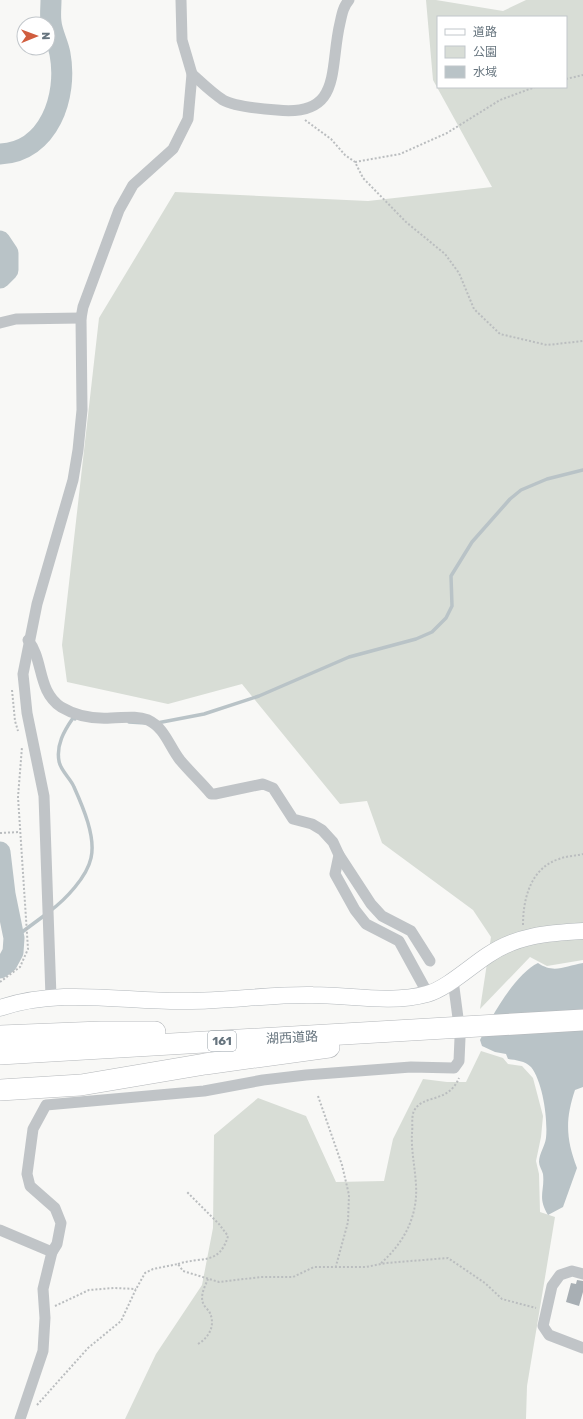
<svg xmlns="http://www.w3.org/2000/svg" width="583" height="1419" viewBox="0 0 583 1419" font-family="Rubik,'Noto Sans JP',sans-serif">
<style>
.green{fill:#d8ddd6;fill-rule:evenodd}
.water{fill:#b9c3c7}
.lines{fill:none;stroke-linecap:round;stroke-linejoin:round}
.stream{stroke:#b9c3c7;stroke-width:3.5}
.river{stroke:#b9c3c7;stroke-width:21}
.building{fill:#a8afb4}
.secondary-casing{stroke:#b3b8bc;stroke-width:17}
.highway-casing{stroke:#b4b7ba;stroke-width:22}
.path{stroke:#babdbf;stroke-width:2;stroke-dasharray:2 2;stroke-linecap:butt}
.street{stroke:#c0c4c7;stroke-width:11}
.secondary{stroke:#fff;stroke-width:16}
.highway{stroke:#fff;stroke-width:21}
.labels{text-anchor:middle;stroke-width:4;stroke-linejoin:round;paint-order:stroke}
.shield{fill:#fff;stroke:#949ea5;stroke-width:1}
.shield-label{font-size:12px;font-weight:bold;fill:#66747e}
.street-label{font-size:13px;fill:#66747e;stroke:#fff}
</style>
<rect width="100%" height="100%" fill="#f8f8f6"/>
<!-- green -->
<g class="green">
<path d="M 426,0 L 436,0 L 503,11 L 526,0 L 583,0 L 583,960 L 547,966 L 530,957 L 480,1009 L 491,937 L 473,910 L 382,843 L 367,801 L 340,804 L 242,684 L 168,704 L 67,682 L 62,645 L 99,318 L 175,192 L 368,201 L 492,187 L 433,80 ZM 438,17 L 566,17 L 566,87 L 438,87 Z"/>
<polygon points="481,1051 503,1058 508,1064 522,1066 533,1078 543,1116 541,1137 536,1161 539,1174 540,1212 555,1217 527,1386 526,1419 125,1419 156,1354 202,1285 213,1228 214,1135 258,1098 306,1116 336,1182 384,1181 393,1139 423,1079 447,1082 466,1082"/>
</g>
<!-- water -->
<path class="water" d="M 538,963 C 554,974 565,966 583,963 L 583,1087 L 575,1090 C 565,1120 566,1139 577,1168 L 563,1207 L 548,1215 C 537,1197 545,1191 543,1174 C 542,1170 539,1166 539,1162 C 539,1154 545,1146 546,1138 C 548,1120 543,1082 531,1067 C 525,1061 516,1060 508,1059 L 506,1054 L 495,1052 L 482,1046 L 480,1040 C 491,1017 515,974 538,963 Z"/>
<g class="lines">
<!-- stream -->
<g class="stream">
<polyline points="129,722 145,723"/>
<polyline points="157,723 204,714 259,696 349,657 416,639 432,632 446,618 452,606 451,576 472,542 510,499 521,490 547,479 583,470"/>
<path d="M 50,911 C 65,900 87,877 91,858 C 96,837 83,807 74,787 C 71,779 60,770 59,761 C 56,745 64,731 73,718 L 75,719"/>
<polyline points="14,938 45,915"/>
</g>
<!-- river -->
<g class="river">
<path d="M 0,154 C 49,152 68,96 60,54 C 58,43 52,33 51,22 C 50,15 51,7 51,0"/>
<polyline points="0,241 8,253 8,270 0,278"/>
<polyline points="0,852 5,894 14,938 13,952 7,963 0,968"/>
</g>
</g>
<!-- building -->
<polygon class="building" points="577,1280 583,1281 583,1292 579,1306 566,1302 571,1283 576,1284"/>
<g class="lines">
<defs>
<path id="secondary" d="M 0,1008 C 58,988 120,1001 180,1001 C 224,1002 268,994 313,995 C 349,995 391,1004 427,994 C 446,989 471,966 488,955 C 518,935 548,933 583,931"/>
<g id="highway">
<polyline points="0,1036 101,1032 155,1032"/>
<polyline points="0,1054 583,1020"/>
<polyline points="0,1090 81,1085 205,1064 329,1047"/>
</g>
</defs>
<!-- secondary casing -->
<use href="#secondary" class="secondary-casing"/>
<!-- highway casing -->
<use href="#highway" class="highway-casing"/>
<!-- path -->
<g class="path">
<polyline points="566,79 583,75"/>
<polyline points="305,120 331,139 345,155 355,162 363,178 406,222 445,254 459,273 474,309 500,334 547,345 583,341"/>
<polyline points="355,162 400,154 447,133 500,100 535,87"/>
<polyline points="12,690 15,721 18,731"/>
<polyline points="0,833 20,832"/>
<path d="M 523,925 C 523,898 531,868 559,859 C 566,856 575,856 583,854"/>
<polyline points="0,982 20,967 28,949 18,797 22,747"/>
<polyline points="318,1096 342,1165 349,1195 348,1222 336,1266"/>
<path d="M 381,1263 C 404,1243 418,1216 416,1185 C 415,1167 411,1150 412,1133 C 413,1127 411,1117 414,1111 C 422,1094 448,1104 459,1078"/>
<path d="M 178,1264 C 202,1256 219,1266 228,1236 L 219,1224 L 187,1192"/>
<polyline points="55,1306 89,1290 114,1288 136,1289"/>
<path d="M 198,1344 C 210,1337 216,1324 209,1311 C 207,1309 204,1306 203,1303 C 200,1295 205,1286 208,1279"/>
<polyline points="37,1405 88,1348 121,1321 136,1289 145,1273 153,1269 178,1264 183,1271 219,1282 261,1277 293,1277 314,1267 366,1267 386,1263 448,1258 485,1283 502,1299 536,1308"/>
</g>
<!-- street -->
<g class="street">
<path d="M 192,74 C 202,83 212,93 223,100 C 233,106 264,109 277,110 C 343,117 329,69 340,23 C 342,14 343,7 349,0"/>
<polyline points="0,323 16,319 81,318"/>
<path d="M 28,640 C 44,660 37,691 61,707 C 76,716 95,719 111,718 C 124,718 135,715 148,720 C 165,728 169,746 180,760 C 190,772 201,782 211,794 L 215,794 L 263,784 L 273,788 L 293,819 L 312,824 L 322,830 L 333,842 L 339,855 L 335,874 L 355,910 L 366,924 L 399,941 L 428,994"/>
<polyline points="339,855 371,904 382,916 411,931 430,961"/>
<polyline points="453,980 458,1018"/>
<polyline points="51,997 44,796 27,713 23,674 37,604 73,480 78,450 82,410 81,318 83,307 119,210 133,185 173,149 188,119 192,74 182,40 181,0"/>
<polyline points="0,1230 52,1252 43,1289 45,1318 43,1351 20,1419"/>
<polyline points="52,1252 57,1244 61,1223 55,1208 30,1186 27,1174 33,1129 46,1105 204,1091 263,1080 306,1075 411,1067 454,1068 459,1061 460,1038"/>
<polyline points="583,1274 572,1271 560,1275 552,1286 543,1326 549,1335 583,1348"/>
</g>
<!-- secondary -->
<use href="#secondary" class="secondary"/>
<!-- highway -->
<use href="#highway" class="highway"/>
</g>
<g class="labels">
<!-- shield labels -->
<rect class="shield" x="208" y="1031" width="28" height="20" rx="3"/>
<g class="shield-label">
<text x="222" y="1045">161</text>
</g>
<!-- street labels -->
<g class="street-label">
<text transform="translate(292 1037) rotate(-3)" y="5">湖西道路</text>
</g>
</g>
<!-- legend -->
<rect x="437" y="16" width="130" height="72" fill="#ffffff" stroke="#c2c7cb"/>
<rect x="445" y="29" width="20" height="6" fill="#ffffff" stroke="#c2c7cb"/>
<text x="473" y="36" font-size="12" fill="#66747e">道路</text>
<rect x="445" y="46" width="20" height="12" fill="#d8ddd6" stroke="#c2c7cb"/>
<text x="473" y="56" font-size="12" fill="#66747e">公園</text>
<rect x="445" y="66" width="20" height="12" fill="#b9c3c7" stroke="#c2c7cb"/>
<text x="473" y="76" font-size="12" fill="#66747e">水域</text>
<!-- north arrow -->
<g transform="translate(36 36) rotate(89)"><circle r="19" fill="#ffffff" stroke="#c2c7cb"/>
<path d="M0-3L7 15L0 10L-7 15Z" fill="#d05d3e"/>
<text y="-6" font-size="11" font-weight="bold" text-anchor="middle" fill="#66747e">N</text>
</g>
</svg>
